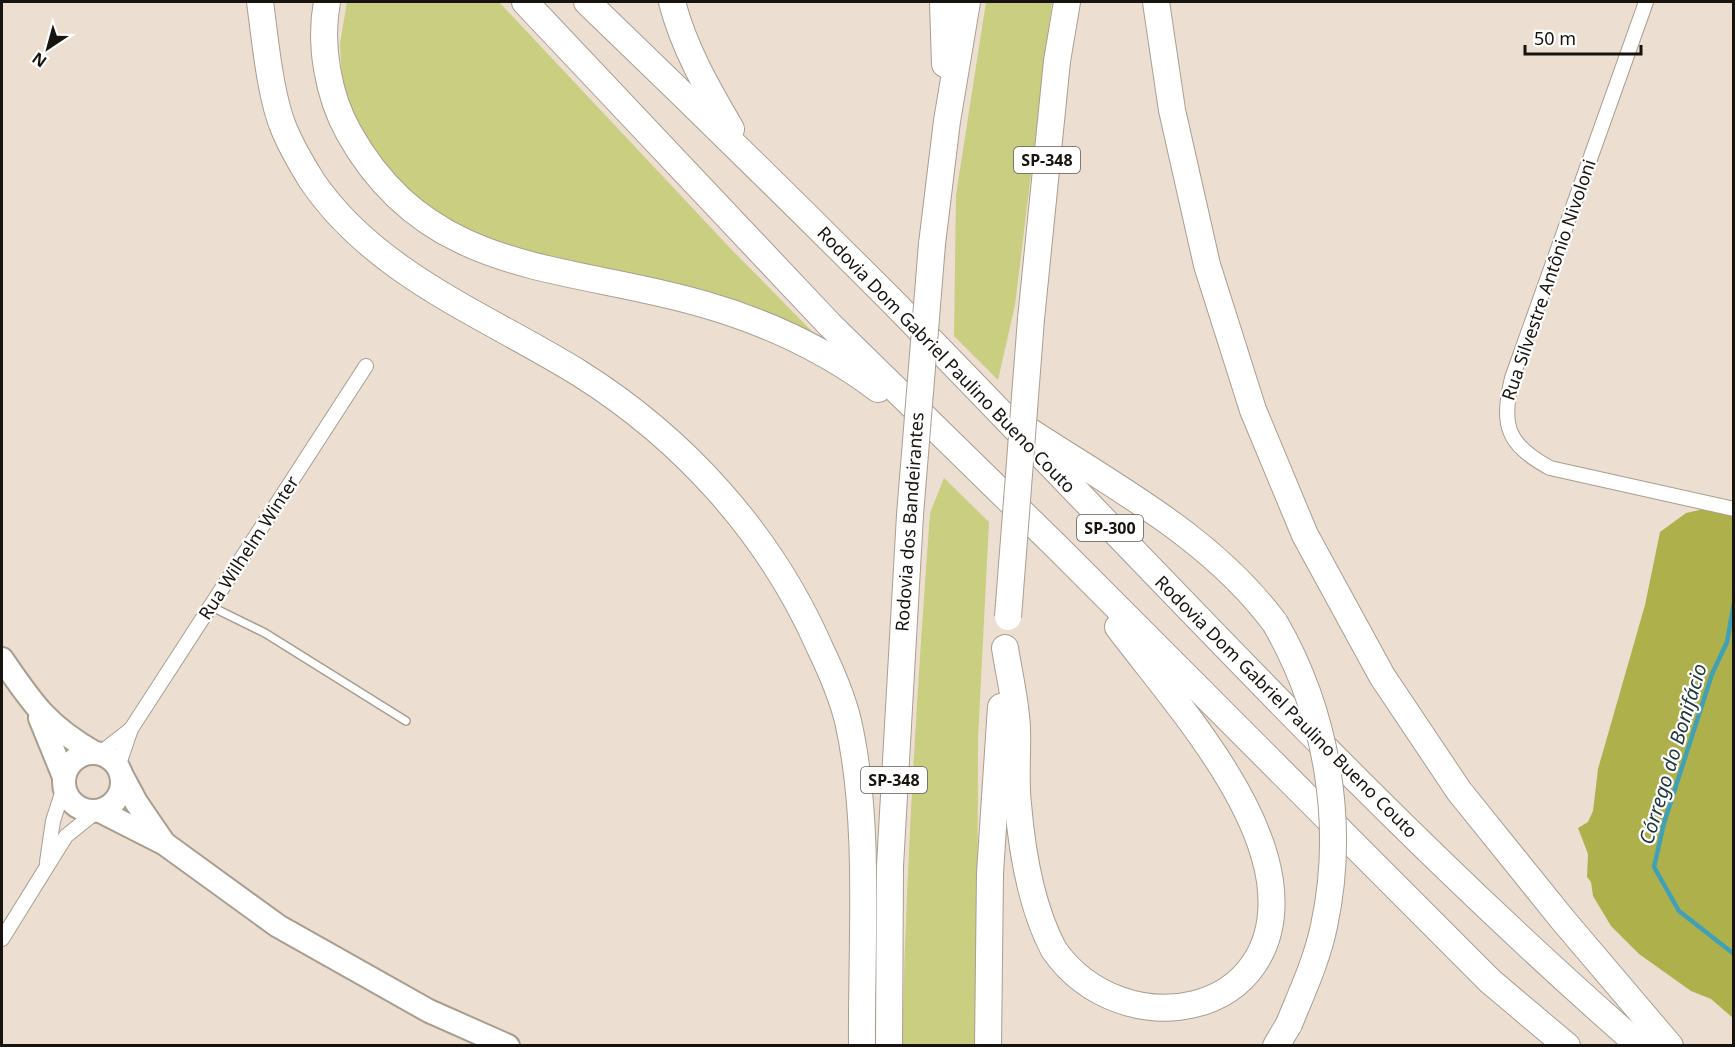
<svg xmlns="http://www.w3.org/2000/svg" width="1735" height="1047" viewBox="0 0 1735 1047" font-family="'Noto Sans',sans-serif">
<style>
.green{fill:#cace80}
.forest{fill:#aeb14b}
.lines{fill:none;stroke-linecap:round;stroke-linejoin:round}
.stream{stroke:#40a0b6;stroke-width:4.5}
.lane-casing{stroke:#a99d90;stroke-width:10}
.street-casing{stroke:#a99d90;stroke-width:16}
.primary-casing{stroke:#a99d90;stroke-width:26}
.highway-casing{stroke:#a99d90;stroke-width:28}
.lane{stroke:#fff;stroke-width:7}
.street{stroke:#fff;stroke-width:14}
.primary{stroke:#fff;stroke-width:22}
.highway{stroke:#fff;stroke-width:26}
.highway-bridge-casing{stroke:#a99d90;stroke-width:28;stroke-linecap:butt}
.highway-bridge{stroke:#fff;stroke-width:26}
.labels{text-anchor:middle;stroke-width:4.5;stroke-linejoin:round;paint-order:stroke}
.shield{fill:#fff;stroke:#5d5a56;stroke-width:1.5}
.shield-label{font-size:16px;font-weight:bold;fill:#17130e}
.street-label{font-size:18px;fill:#17130e;stroke:#fff}
.water-label{font-size:20px;font-style:italic;fill:#1f363d;stroke:#fff}
</style>
<rect width="100%" height="100%" fill="#ecdfd2"/>
<!-- green -->
<g class="green">
<polygon points="347,2 499,2 731,249 838,358 545,265 415,209 343,102 340,43"/>
<polygon points="986,2 1052,2 1015,305 998,380 954,336 956,195"/>
<path d="M 944,478 L 989,522 L 978,739 L 977,1045 L 902,1046 C 906,868 917,691 930,513 Z"/>
</g>
<!-- forest -->
<polygon class="forest" points="1713,507 1733,513 1733,1018 1711,999 1691,991 1639,954 1611,926 1593,896 1591,882 1587,877 1588,854 1578,828 1588,822 1593,811 1598,769 1645,605 1660,532 1686,513"/>
<g class="lines">
<!-- stream -->
<polyline class="stream" points="1734,603 1727,642 1712,674 1664,823 1654,867 1679,911 1734,954"/>
<defs>
<polyline id="lane" points="212,607 265,633 406,721"/>
<g id="street">
<path d="M 1646,2 L 1512,378 C 1501,425 1506,444 1550,468 L 1734,509"/>
<polyline points="99,754 131,729"/>
<polyline points="118,767 131,729 366,366"/>
<polyline points="47,862 53,821 64,787"/>
<polyline points="2,939 66,836 96,812"/>
</g>
<g id="primary">
<path d="M 2,659 C 32,703 47,726 95,753"/>
<polyline points="40,718 64,777"/>
<circle cx="93" cy="782" r="29"/>
<polyline points="121,774 136,802 164,843"/>
<polyline points="100,811 165,844 278,926 429,1011 508,1046"/>
</g>
<g id="highway">
<path d="M 260,2 C 265,38 270,96 284,129 C 291,146 302,165 312,181 C 375,274 487,316 579,373 C 684,439 770,534 820,648 C 831,671 842,696 848,721 C 871,822 861,942 862,1046"/>
<path d="M 327,2 C 319,44 328,96 349,133 C 429,277 567,264 703,304 C 766,322 826,350 878,389"/>
<polyline points="525,2 830,325 1058,548 1490,981 1567,1046"/>
<path d="M 587,2 C 689,100 790,199 890,299 C 1138,551 1374,814 1640,1046"/>
<path d="M 672,2 C 684,48 707,88 731,129"/>
<polyline points="943,2 945,64"/>
<polyline points="1156,2 1172,110 1207,265 1253,410 1305,535 1382,676 1459,791 1563,920 1670,1046"/>
<polyline points="932,244 947,121 967,2"/>
<polyline points="1031,319 1057,61 1067,2"/>
<path d="M 1031,432 C 1118,489 1212,538 1275,623"/>
<path d="M 1005,648 C 1009,674 1016,702 1017,728 C 1018,753 1015,779 1018,804 C 1022,852 1031,907 1054,950 C 1122,1047 1289,1020 1270,881 C 1257,792 1171,697 1118,627"/>
<polyline points="889,1046 890,866 910,515"/>
<polyline points="988,1046 990,873 1001,707"/>
<polyline points="1276,1046 1289,1024"/>
</g>
</defs>
<!-- lane casing -->
<use href="#lane" class="lane-casing"/>
<!-- street casing -->
<use href="#street" class="street-casing"/>
<!-- primary casing -->
<use href="#primary" class="primary-casing"/>
<!-- highway casing -->
<use href="#highway" class="highway-casing"/>
<!-- lane -->
<use href="#lane" class="lane"/>
<!-- street -->
<use href="#street" class="street"/>
<!-- primary -->
<use href="#primary" class="primary"/>
<!-- highway -->
<use href="#highway" class="highway"/>
<defs>
<g id="highway-bridge">
<polyline points="910,515 932,244"/>
<polyline points="1008,617 1031,319"/>
<path d="M 1275,623 C 1327,713 1346,824 1324,926 C 1317,960 1302,992 1289,1024"/>
</g>
</defs>
<!-- highway-bridge casing -->
<use href="#highway-bridge" class="highway-bridge-casing"/>
<!-- highway-bridge -->
<use href="#highway-bridge" class="highway-bridge"/>
</g>
<g class="labels">
<!-- shield labels -->
<g class="shield">
<rect x="1014" y="147" width="66" height="26" rx="4.5"/>
<rect x="1077" y="515" width="66" height="26" rx="4.5"/>
<rect x="861" y="767" width="66" height="26" rx="4.5"/>
</g>
<g class="shield-label">
<text x="1047" y="166">SP-348</text>
<text x="1110" y="534">SP-300</text>
<text x="894" y="786">SP-348</text>
</g>
<!-- street labels -->
<g class="street-label">
<text transform="translate(1549 280) rotate(-71)" y="6">Rua Silvestre Antônio Nivoloni</text>
<text transform="translate(946 360) rotate(46)" y="6">Rodovia Dom Gabriel Paulino Bueno Couto</text>
<text transform="translate(910 522) rotate(-86)" y="6">Rodovia dos Bandeirantes</text>
<text transform="translate(249 548) rotate(-57)" y="6">Rua Wilhelm Winter</text>
<text transform="translate(1286 707) rotate(45)" y="6">Rodovia Dom Gabriel Paulino Bueno Couto</text>
</g>
<!-- water labels -->
<g class="water-label">
<text transform="translate(1673 754) rotate(-73)" y="7">Córrego do Bonifácio</text>
</g>
</g>
<!-- border -->
<rect width="1735" height="1047" fill="none" stroke="#17130e" stroke-width="6"/>
<!-- north arrow -->
<g transform="translate(48 48) rotate(216)" stroke="#ffffff" stroke-width="4.5" paint-order="stroke">
<path d="M0-4.5L10 22L0 15L-10 22Z" fill="#17130e"/>
<text y="-9" font-size="16" font-weight="bold" text-anchor="middle" fill="#17130e">N</text>
</g>
<!-- scale -->
<path d="M1525 45v9h116v-9" fill="none" stroke="#17130e" stroke-width="3"/>
<text x="1534" y="45" font-size="18" fill="#17130e" stroke="#ffffff" stroke-width="4.5" paint-order="stroke">50 m</text>
</svg>
